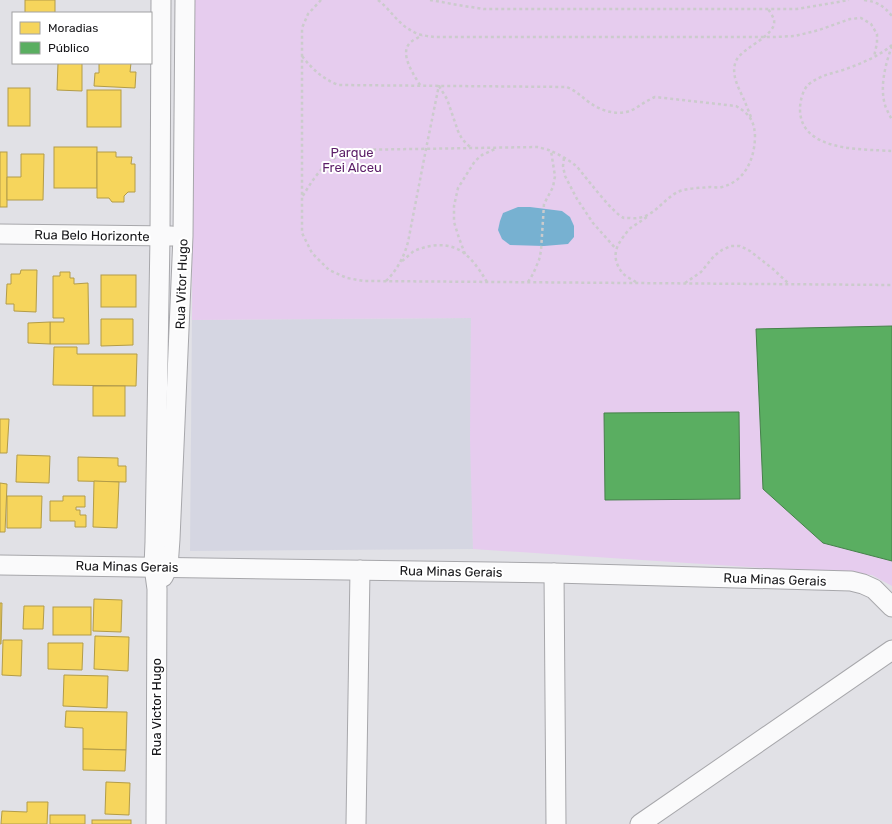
<svg xmlns="http://www.w3.org/2000/svg" width="892" height="824" viewBox="0 0 892 824" font-family="Rubik,sans-serif">
<style>
.built{fill:#d5d6e2}
.green{fill:#e6ccee}
.water{fill:#77b1d1}
.homes{fill:#f6d55c;stroke:#b39c48}
.public{fill:#5aae61;stroke:#46804b}
.lines{fill:none;stroke-linecap:round;stroke-linejoin:round}
.street-casing{stroke:#a7a7ab;stroke-width:21}
.path{stroke:#cbcbcc;stroke-width:2.5;stroke-dasharray:3 3;stroke-linecap:butt}
.street{stroke:#fafafb;stroke-width:19}
.labels{text-anchor:middle;stroke-width:4;stroke-linejoin:round;paint-order:stroke}
.park-label{font-size:13px;fill:#5c1e68;stroke:#fff}
.street-label{font-size:13px;fill:#161619;stroke:#fff}
</style>
<rect width="100%" height="100%" fill="#e1e1e6"/>
<!-- built -->
<polygon class="built" points="471,318 473,549 190,551 192,320"/>
<!-- green -->
<polygon class="green" points="193,0 892,0 892,326 756,329 763,489 823,543 892,561 892,586 872,575 473,549 470,439 471,318 192,320"/>
<!-- water -->
<polygon class="water" points="518,207 530,207 562,211 570,217 574,226 574,237 568,244 544,246 510,245 502,239 498,230 500,221 503,213"/>
<!-- homes -->
<g class="homes">
<rect x="25" y="0" width="30" height="13"/>
<polygon points="58,63 82,63 82,91 57,90"/>
<polygon points="99,63 131,63 130,72 136,72 135,88 94,86 95,73 99,73"/>
<rect x="8" y="88" width="22" height="38"/>
<rect x="87" y="90" width="34" height="37"/>
<rect x="54" y="147" width="43" height="41"/>
<rect x="0" y="152" width="7" height="55"/>
<polygon points="97,152 116,152 116,157 132,157 131,164 135,164 135,192 128,192 124,196 124,202 112,202 109,198 97,198"/>
<polygon points="21,154 44,154 43,200 7,200 7,177 21,177"/>
<polygon points="21,270 37,270 36,312 14,311 14,304 6,304 7,284 11,284 11,274 20,274"/>
<polygon points="60,272 70,272 70,278 74,278 74,284 88,283 89,344 50,344 50,322 64,322 64,318 53,318 53,276 60,276"/>
<rect x="101" y="275" width="35" height="32"/>
<polygon points="101,319 133,319 133,345 101,346"/>
<polygon points="50,322 50,344 28,343 28,323"/>
<polygon points="54,347 77,347 77,354 137,354 136,386 53,385"/>
<rect x="93" y="386" width="32" height="30"/>
<polygon points="0,419 9,419 7,453 0,453"/>
<polygon points="17,455 50,456 49,483 16,482"/>
<polygon points="78,457 118,458 118,466 126,466 126,482 78,481"/>
<polygon points="94,481 119,482 117,528 93,527"/>
<polygon points="0,483 7,484 5,532 0,532"/>
<polygon points="7,496 42,496 41,528 7,528"/>
<polygon points="63,496 85,496 85,507 76,507 76,510 80,510 80,515 86,515 86,527 75,527 75,521 50,521 50,501 63,501"/>
<polygon points="94,599 122,600 121,632 93,631"/>
<polygon points="0,603 2,603 1,644 0,644"/>
<polygon points="24,606 44,606 43,629 23,629"/>
<rect x="53" y="607" width="38" height="28"/>
<polygon points="95,636 129,637 128,671 94,669"/>
<polygon points="3,640 22,640 21,676 2,675"/>
<polygon points="48,643 83,643 82,670 48,669"/>
<polygon points="64,675 108,676 107,708 63,706"/>
<polygon points="66,711 127,712 126,750 83,749 83,728 65,727"/>
<polygon points="83,749 126,750 125,771 83,770"/>
<polygon points="106,782 130,783 129,815 105,814"/>
<polygon points="27,802 48,802 47,824 1,824 2,811 27,812"/>
<rect x="50" y="815" width="35" height="9"/>
<rect x="92" y="820" width="39" height="4"/>
</g>
<!-- public -->
<g class="public">
<polygon points="892,326 892,561 823,543 763,489 756,329"/>
<polygon points="739,412 740,499 605,500 604,413"/>
</g>
<g class="lines">
<defs>
<g id="street">
<polyline points="0,234 172,236"/>
<polyline points="0,565 554,573 851,581 863,584 874,589 892,607"/>
<polyline points="554,573 556,824"/>
<polyline points="163,577 168,567 170,539 183,236 185,0"/>
<polyline points="156,824 157,589 154,567 155,542 160,236 161,0"/>
<polyline points="356,824 360,570"/>
<polyline points="640,824 892,650"/>
</g>
</defs>
<!-- street casing -->
<use href="#street" class="street-casing"/>
<!-- path -->
<g class="path">
<polyline points="321,0 308,14 302,28 302,233 312,253 329,270 347,278 364,281 892,285"/>
<path d="M 378,0 C 390,9 398,24 412,31 C 418,35 427,36 434,37 L 774,37 L 795,36 L 819,30 L 850,19 L 861,18 L 871,24 L 877,34 L 877,43 L 874,57"/>
<polyline points="430,0 464,6 484,9 797,9 815,6 849,0"/>
<path d="M 864,0 C 877,2 883,5 892,16"/>
<path d="M 892,45 C 878,57 860,64 843,70 C 830,74 821,75 809,84 C 803,89 800,101 800,109 C 800,152 862,149 892,151"/>
<path d="M 892,46 C 885,65 879,89 886,108 C 888,112 890,116 892,120"/>
<path d="M 302,56 C 313,70 322,78 338,85 L 567,87 C 576,91 582,97 590,103 C 603,112 621,117 636,108 C 642,104 648,100 655,97 L 736,106 C 750,114 755,122 755,138 C 754,160 745,181 722,187 C 718,188 714,187 710,187 C 700,188 689,188 680,191 C 662,198 654,221 630,218 C 628,218 626,218 624,218 C 614,214 591,184 583,174 C 580,171 578,167 575,165 C 569,160 558,154 551,151 C 547,149 541,148 537,147 L 352,150 C 347,153 340,154 335,158 C 320,167 311,183 302,197"/>
<path d="M 420,85 C 414,75 400,55 409,44 C 412,40 418,38 422,35"/>
<polyline points="439,86 447,99 458,131 462,139 471,148"/>
<path d="M 751,117 C 749,112 747,107 745,102 C 740,90 730,75 736,61 C 742,47 777,36 774,20 C 773,16 770,12 768,9"/>
<polyline points="564,158 563,166 565,176 577,199 593,223 616,249"/>
<polyline points="465,254 459,238 454,222 454,206 458,188 475,161 482,155 497,148"/>
<path d="M 402,261 C 406,258 410,254 414,251 C 430,244 450,242 464,253 C 474,261 481,272 487,282"/>
<path d="M 386,281 C 397,270 404,257 408,242 L 426,149 L 439,85"/>
<polyline points="528,282 533,274 539,260 541,251 544,204 553,187 555,176 551,151"/>
<path d="M 636,282 C 631,279 624,276 621,271 C 612,258 615,247 624,236 C 626,233 629,229 632,227 C 638,223 643,220 648,216"/>
<polyline points="685,283 701,272 714,256 722,250 731,246 740,246 750,251 773,269 788,283"/>
</g>
<!-- street -->
<use href="#street" class="street"/>
</g>
<g class="labels">
<!-- park labels -->
<g class="park-label">
<text x="352" y="157">Parque<tspan x="352" dy="15">Frei Alceu</tspan></text>
</g>
<!-- street labels -->
<g class="street-label">
<text transform="translate(92 235) rotate(1)" y="5">Rua Belo Horizonte</text>
<text transform="translate(181 284) rotate(-88)" y="5">Rua Vitor Hugo</text>
<text transform="translate(127 566) rotate(1)" y="5">Rua Minas Gerais</text>
<text transform="translate(451 571) rotate(1)" y="5">Rua Minas Gerais</text>
<text transform="translate(775 579) rotate(2)" y="5">Rua Minas Gerais</text>
<text transform="translate(156 707) rotate(-90)" y="5">Rua Victor Hugo</text>
</g>
</g>
<!-- legend -->
<rect x="12" y="12" width="140" height="52" fill="#ffffff" stroke="#a2a2a3"/>
<rect x="20" y="22" width="20" height="12" fill="#f6d55c" stroke="#a2a2a3"/>
<text x="48" y="32" font-size="12" fill="#161619">Moradias</text>
<rect x="20" y="42" width="20" height="12" fill="#5aae61" stroke="#a2a2a3"/>
<text x="48" y="52" font-size="12" fill="#161619">Público</text>
</svg>
